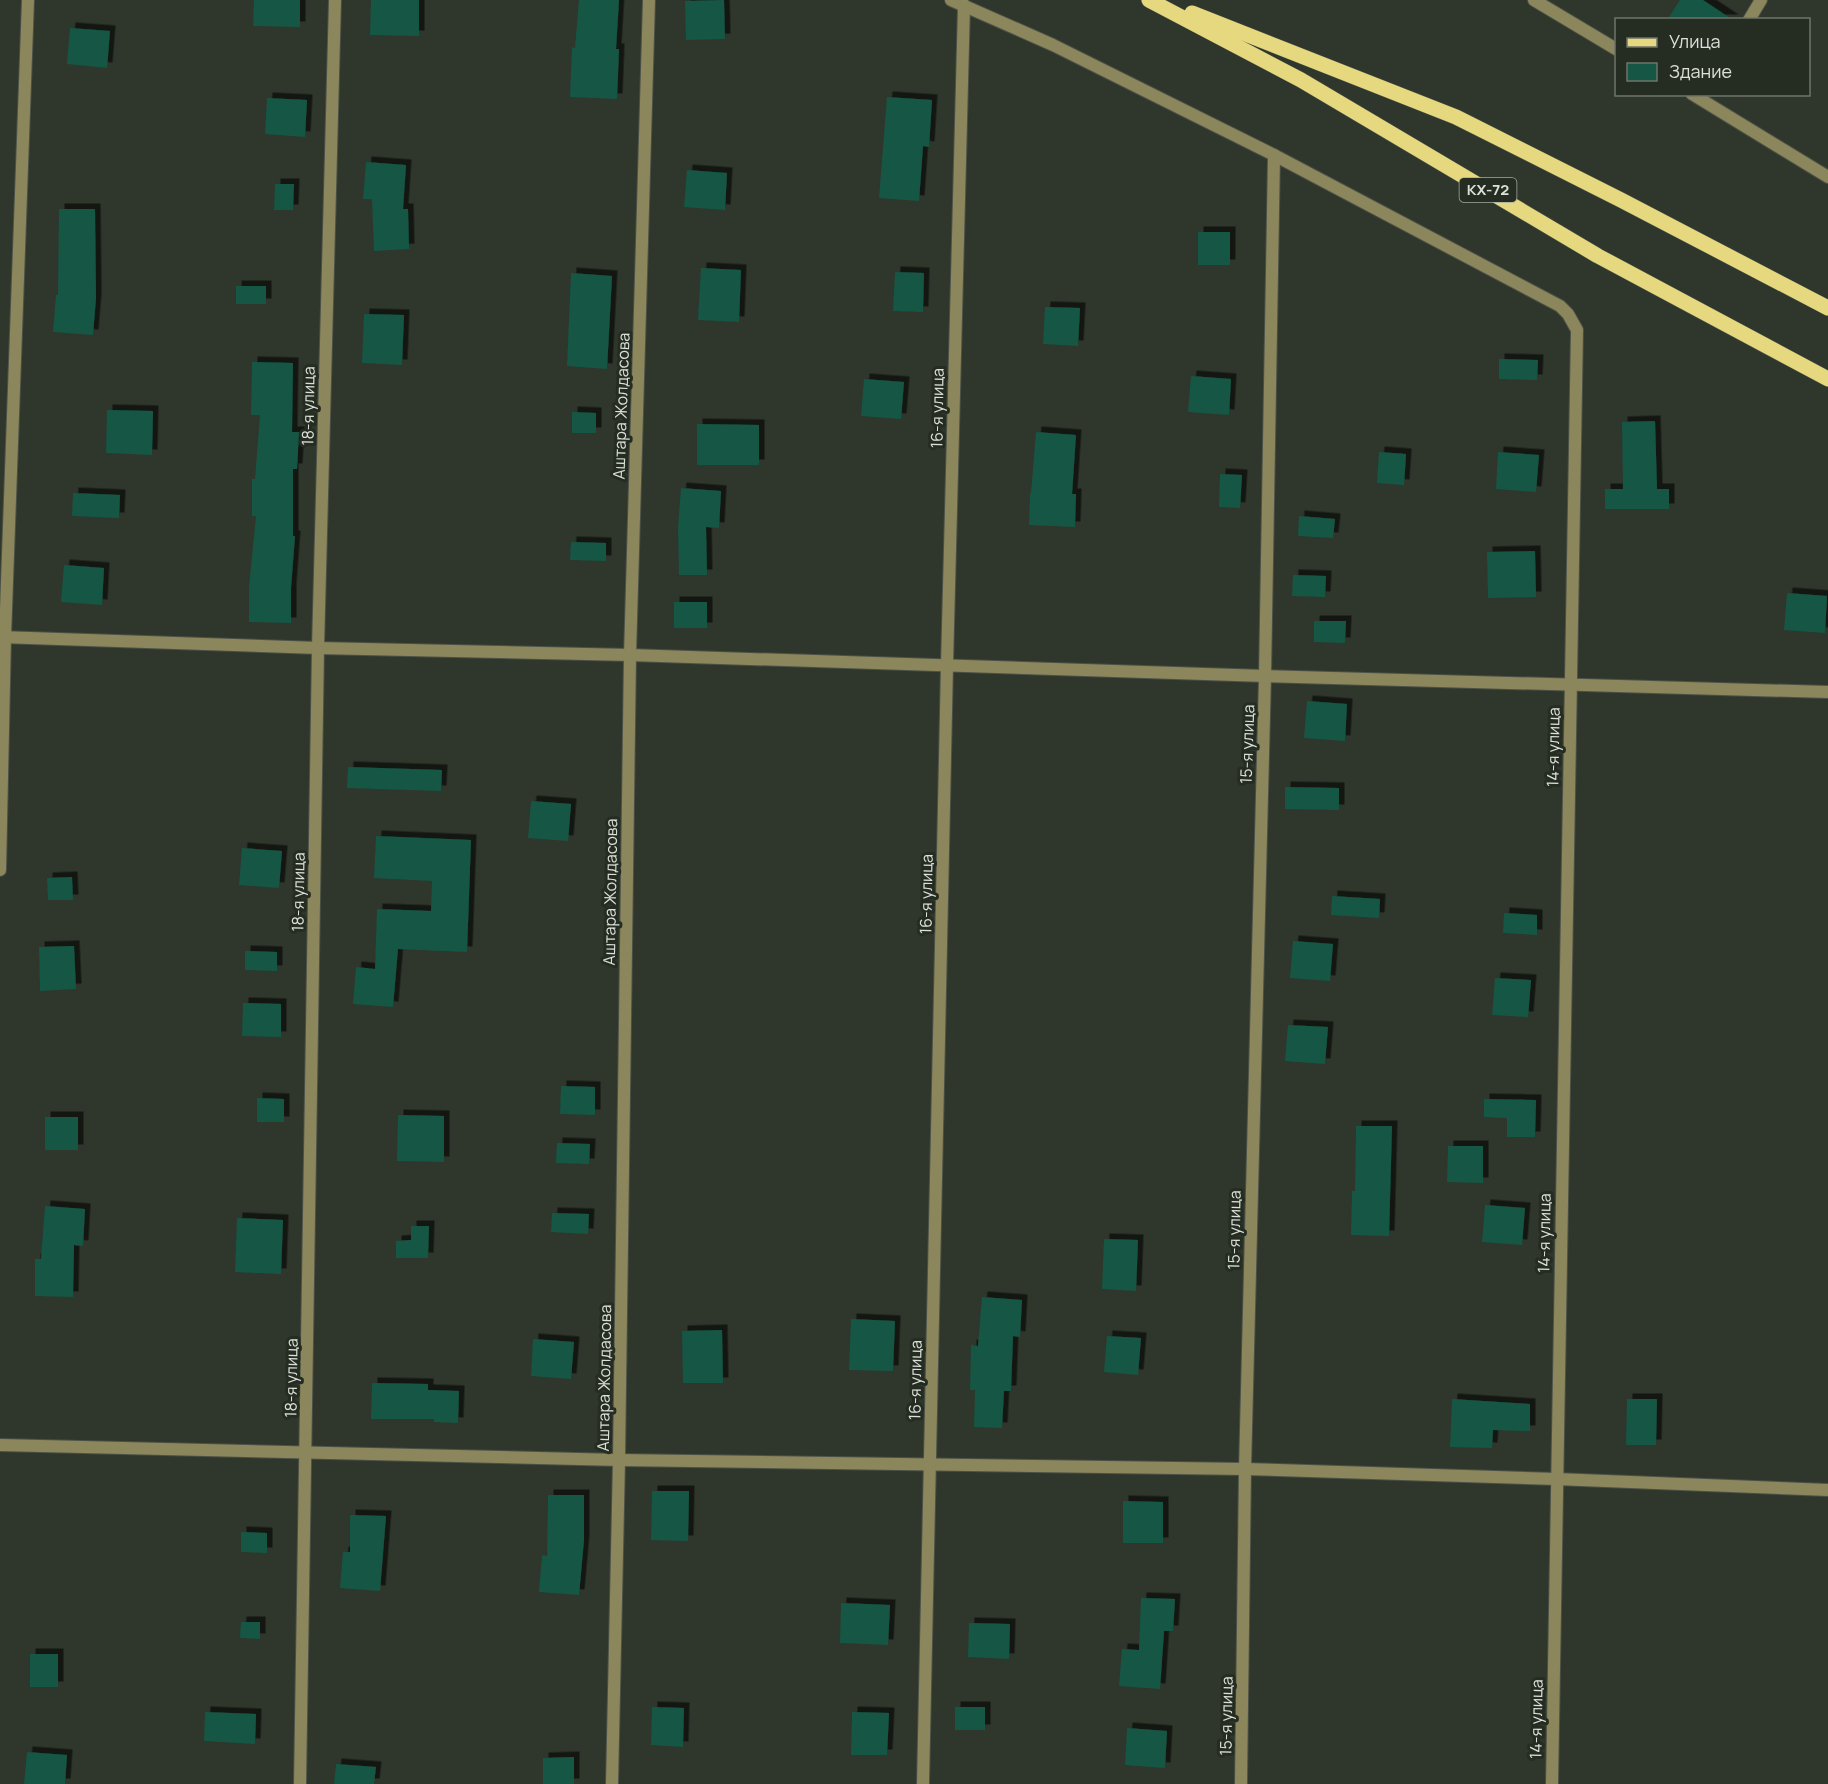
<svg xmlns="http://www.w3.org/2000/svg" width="1828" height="1784" viewBox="0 0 1828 1784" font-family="Manrope,sans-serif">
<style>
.building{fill:#165644;filter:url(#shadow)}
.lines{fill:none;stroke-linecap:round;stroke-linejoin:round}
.street-casing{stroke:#4b5147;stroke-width:14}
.primary-casing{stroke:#4b5147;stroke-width:16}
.street{stroke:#8c865c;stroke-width:12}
.primary{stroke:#e5d87f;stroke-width:15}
.labels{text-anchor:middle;stroke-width:6;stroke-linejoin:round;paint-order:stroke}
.shield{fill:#252c22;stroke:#a4aaa2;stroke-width:1.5}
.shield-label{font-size:15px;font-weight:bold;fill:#dbe0d9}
.street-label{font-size:16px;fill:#dbe0d9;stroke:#252c22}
</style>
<defs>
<filter id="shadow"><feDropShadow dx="5.5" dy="-5.5" stdDeviation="0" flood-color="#0009"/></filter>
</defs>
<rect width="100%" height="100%" fill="#2f362b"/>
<!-- building -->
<g class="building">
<polygon points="254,0 300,0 300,27 253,26"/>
<polygon points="371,0 419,0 419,36 370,35"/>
<polygon points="579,0 619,0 616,49 619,49 617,99 570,97 572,47 575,48"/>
<polygon points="724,0 725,39 686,40 685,1"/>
<polygon points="1680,0 1703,0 1733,20 1667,20"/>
<polygon points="70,28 110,31 107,68 67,64"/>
<polygon points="887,97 932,100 929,147 923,146 919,201 879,198"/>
<polygon points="267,98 307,100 305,137 265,134"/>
<polygon points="366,162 406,165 403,209 408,209 409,249 374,251 372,199 363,199"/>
<polygon points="687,170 727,173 725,210 684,207"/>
<polygon points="275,184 294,184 293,210 274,210"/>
<polygon points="59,209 95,209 96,298 93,335 53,332 56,295 58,295"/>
<rect x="1198" y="232" width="32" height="33"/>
<polygon points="701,268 741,270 739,322 698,320"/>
<polygon points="895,272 924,273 923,312 893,311"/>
<polygon points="571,273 612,276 607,369 567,366"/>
<rect x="236" y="286" width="30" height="18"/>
<polygon points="1045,307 1080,308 1078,346 1043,344"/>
<polygon points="364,314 404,315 402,365 362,363"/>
<polygon points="1499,359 1538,360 1537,380 1499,379"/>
<polygon points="252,362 293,363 292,432 299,432 297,469 293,469 293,536 295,536 291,588 291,623 249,622 249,587 256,516 252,516 252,479 255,479 260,415 251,415"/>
<polygon points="1191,376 1231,379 1229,415 1188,412"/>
<polygon points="864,379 904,382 901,419 861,416"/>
<polygon points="107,410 153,411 152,455 106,453"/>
<polygon points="572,412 596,413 596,433 572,433"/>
<polygon points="1655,421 1657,489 1669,489 1669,509 1605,509 1605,489 1623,489 1622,422"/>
<polygon points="697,424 759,425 759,465 697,465"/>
<polygon points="1036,432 1076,435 1072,494 1076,494 1075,527 1029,525 1030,493 1031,493"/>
<polygon points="1379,452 1406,454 1404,485 1377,483"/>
<polygon points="1498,452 1539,455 1536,492 1496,489"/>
<polygon points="1220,474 1242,475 1240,508 1219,507"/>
<polygon points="681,488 721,491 719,528 706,527 707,575 679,575 678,527"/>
<polygon points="73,493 120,495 119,518 72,516"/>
<polygon points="1299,516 1335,519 1333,538 1298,536"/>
<polygon points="571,542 606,543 606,561 570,560"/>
<polygon points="1535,551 1536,597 1488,598 1487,552"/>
<polygon points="64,565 104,568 102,605 61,602"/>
<polygon points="1293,575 1326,576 1325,597 1292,596"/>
<polygon points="1787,593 1827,596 1825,633 1784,630"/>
<rect x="674" y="602" width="33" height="26"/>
<polygon points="1314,621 1346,621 1345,643 1314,642"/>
<polygon points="1307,701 1347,704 1345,741 1304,738"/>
<polygon points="348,767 442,770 441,791 347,788"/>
<polygon points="1285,787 1339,788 1339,810 1285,809"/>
<polygon points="531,801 571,804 568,841 528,838"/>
<polygon points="376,836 471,840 467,952 398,949 393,1007 353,1004 356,967 375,969 377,909 431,911 432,881 374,878"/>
<polygon points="242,848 282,851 279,888 239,885"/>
<polygon points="72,877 73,900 48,900 47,878"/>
<polygon points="1332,896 1380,899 1379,918 1331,915"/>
<polygon points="1504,913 1537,915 1537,935 1503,933"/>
<polygon points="1293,941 1333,944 1330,981 1290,978"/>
<polygon points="74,946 76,989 40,991 39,947"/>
<polygon points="245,951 277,952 277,971 245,970"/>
<polygon points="1495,978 1531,980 1528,1017 1492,1015"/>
<polygon points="243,1003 281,1004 281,1037 242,1036"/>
<polygon points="1288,1025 1328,1027 1325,1064 1285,1061"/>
<polygon points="561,1086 595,1087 595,1115 560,1114"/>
<polygon points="257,1098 284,1099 284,1122 257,1122"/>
<polygon points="1484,1099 1536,1100 1535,1137 1507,1137 1507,1118 1484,1117"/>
<polygon points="398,1115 444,1116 444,1162 397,1161"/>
<rect x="45" y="1117" width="33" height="33"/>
<polygon points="1356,1126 1392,1126 1389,1236 1351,1235 1352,1191 1355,1191"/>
<polygon points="557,1143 590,1144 589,1164 556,1163"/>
<polygon points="1448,1146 1483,1146 1483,1183 1447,1182"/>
<polygon points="1485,1205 1525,1208 1522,1245 1482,1242"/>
<polygon points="45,1206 85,1209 83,1246 74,1245 73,1297 35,1296 35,1259 41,1259"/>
<polygon points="552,1213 589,1214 588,1234 551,1232"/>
<polygon points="237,1218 283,1220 281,1274 235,1272"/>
<polygon points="411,1226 429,1226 428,1258 396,1258 396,1241 411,1240"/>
<polygon points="1104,1239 1138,1240 1136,1291 1102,1289"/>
<polygon points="982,1297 1022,1300 1020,1337 1013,1336 1011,1391 1004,1391 1002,1428 974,1427 975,1390 970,1390 971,1345 978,1346"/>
<polygon points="851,1319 895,1321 893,1371 849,1370"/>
<polygon points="722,1330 723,1383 683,1383 682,1331"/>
<polygon points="1107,1336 1141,1338 1138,1375 1104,1372"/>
<polygon points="533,1339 574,1342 571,1379 531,1376"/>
<polygon points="372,1383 428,1384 428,1390 459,1391 458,1423 434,1422 434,1419 371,1419"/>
<polygon points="1452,1399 1530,1404 1530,1431 1493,1430 1492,1448 1450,1447"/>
<polygon points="1627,1399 1657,1399 1656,1445 1626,1445"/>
<polygon points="652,1491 689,1491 688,1541 651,1540"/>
<polygon points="548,1495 584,1495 584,1540 579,1595 539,1592 542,1555 547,1556"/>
<polygon points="1123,1501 1163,1502 1163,1543 1123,1543"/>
<polygon points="350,1515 386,1516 380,1591 340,1588 343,1552 350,1552"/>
<polygon points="241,1532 267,1533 267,1553 241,1552"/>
<polygon points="1141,1598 1175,1599 1173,1631 1164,1631 1160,1689 1119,1686 1122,1649 1139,1650"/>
<polygon points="841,1603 890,1605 888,1645 840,1643"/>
<polygon points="241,1622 260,1622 260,1639 240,1638"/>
<polygon points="969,1623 1010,1624 1009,1659 968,1657"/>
<rect x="30" y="1654" width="28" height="33"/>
<polygon points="652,1707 684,1708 683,1747 651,1745"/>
<rect x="955" y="1707" width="30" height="23"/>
<polygon points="205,1712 256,1714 255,1744 204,1741"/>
<polygon points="852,1712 889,1713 887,1755 851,1755"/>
<polygon points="1127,1728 1167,1731 1165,1768 1125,1765"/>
<polygon points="27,1752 67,1755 65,1784 24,1784"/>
<polygon points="574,1757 574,1784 543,1784 543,1758"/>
<polygon points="336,1764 376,1767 374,1784 334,1784"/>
</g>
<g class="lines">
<defs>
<g id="street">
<polyline points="951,0 1053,45 1274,155 1560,306 1568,314 1577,330 1552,1784"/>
<polyline points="1534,0 1616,49"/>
<polyline points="1749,20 1761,0"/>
<polyline points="1692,94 1828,177"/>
<polyline points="0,637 318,648 630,655 1265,676 1828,692"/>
<polyline points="0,870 5,637 28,0"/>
<polyline points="0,1445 619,1460 1245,1469 1556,1479 1828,1490"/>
<polyline points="300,1784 318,648 335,0"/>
<polyline points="612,1784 619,1460 630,655 649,0"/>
<polyline points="923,1784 947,665 964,5"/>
<polyline points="1241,1784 1245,1469 1265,676 1274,155"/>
</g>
<g id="primary">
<polyline points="1149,0 1301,80 1598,256 1828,379"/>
<polyline points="1192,13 1456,117 1621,200 1828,308"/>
</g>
</defs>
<!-- street casing -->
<use href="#street" class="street-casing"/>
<!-- primary casing -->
<use href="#primary" class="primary-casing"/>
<!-- street -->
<use href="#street" class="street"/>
<!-- primary -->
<use href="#primary" class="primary"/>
</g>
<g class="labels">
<!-- shield labels -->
<rect class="shield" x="1459.5" y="178" width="57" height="24" rx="4.5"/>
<g class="shield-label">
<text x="1488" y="195">КХ-72</text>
</g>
<!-- street labels -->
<g class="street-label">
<text transform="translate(308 406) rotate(-89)" y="6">18-я улица</text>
<text transform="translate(621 406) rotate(-88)" y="6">Аштара Жолдасова</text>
<text transform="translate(937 408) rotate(-89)" y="6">16-я улица</text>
<text transform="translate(1247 744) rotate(-88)" y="6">15-я улица</text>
<text transform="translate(1553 747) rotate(-89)" y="6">14-я улица</text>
<text transform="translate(298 892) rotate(-89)" y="6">18-я улица</text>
<text transform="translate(610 892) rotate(-89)" y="6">Аштара Жолдасова</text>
<text transform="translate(926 894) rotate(-89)" y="6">16-я улица</text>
<text transform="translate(1234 1230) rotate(-89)" y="6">15-я улица</text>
<text transform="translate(1544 1233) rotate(-89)" y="6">14-я улица</text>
<text transform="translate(291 1378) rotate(-89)" y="6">18-я улица</text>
<text transform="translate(604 1378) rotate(-89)" y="6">Аштара Жолдасова</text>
<text transform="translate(915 1380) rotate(-89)" y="6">16-я улица</text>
<text transform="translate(1226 1716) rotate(-89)" y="6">15-я улица</text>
<text transform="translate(1536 1719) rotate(-89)" y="6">14-я улица</text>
</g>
</g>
<!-- legend -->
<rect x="1615" y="18" width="195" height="78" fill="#252c22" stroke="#6e746b" stroke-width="1.5"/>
<rect x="1627" y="38" width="30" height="9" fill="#e5d87f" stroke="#6e746b" stroke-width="1.5"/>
<text x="1669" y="48" font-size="18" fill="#dbe0d9">Улица</text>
<rect x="1627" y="63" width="30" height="18" fill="#165644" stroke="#6e746b" stroke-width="1.5"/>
<text x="1669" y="78" font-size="18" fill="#dbe0d9">Здание</text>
</svg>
